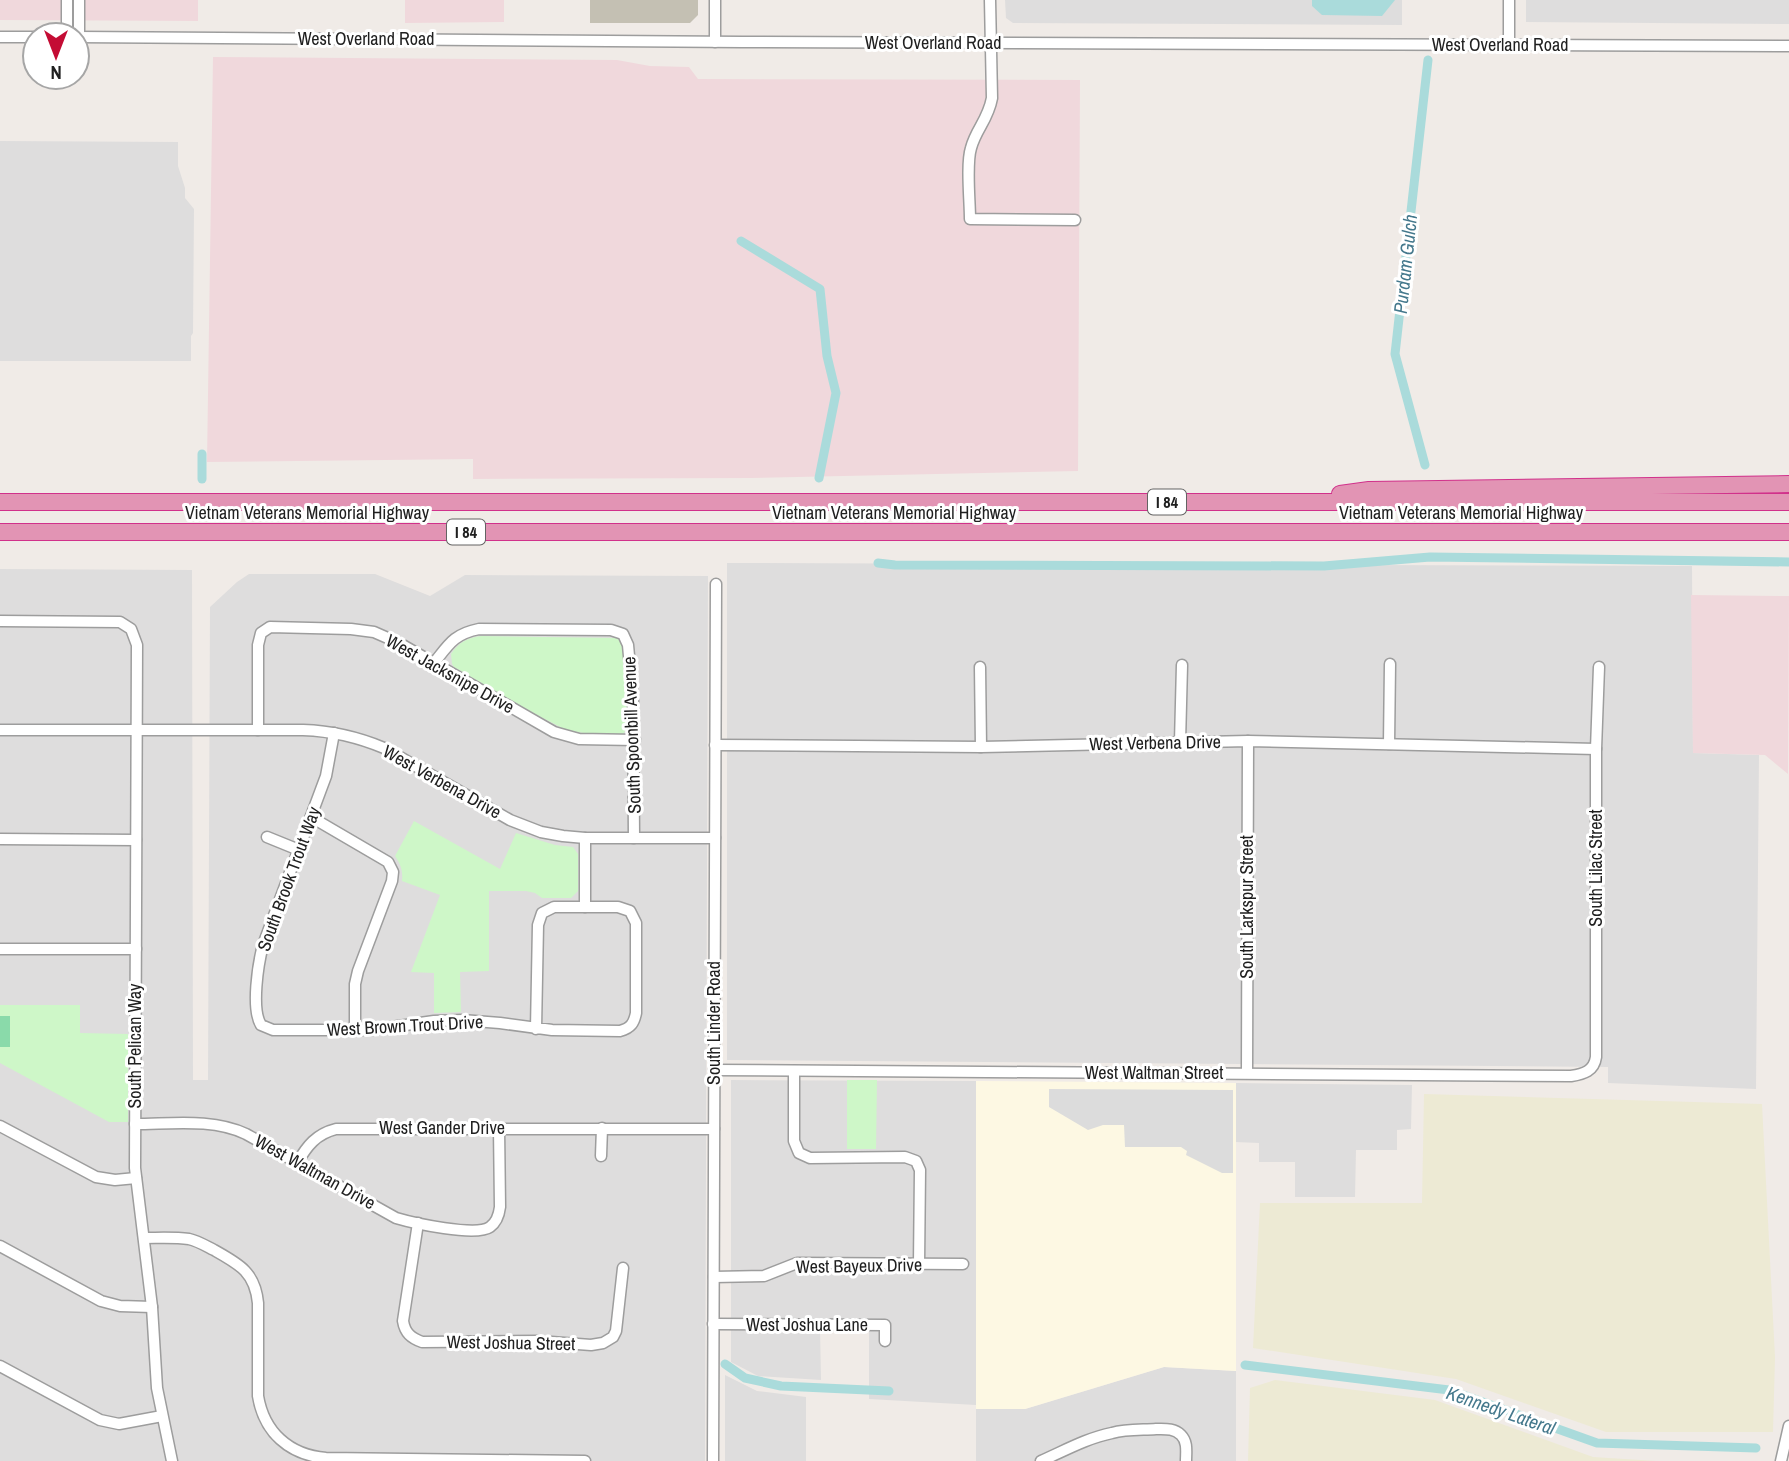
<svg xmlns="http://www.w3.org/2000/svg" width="1789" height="1461" viewBox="0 0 1789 1461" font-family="'Archivo Narrow',sans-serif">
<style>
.residential{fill:#dedddd}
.commercial{fill:#f0d8dc}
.education{fill:#fdf8e3}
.construction{fill:#c4c0b3}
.farmland{fill:#edead4}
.park{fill:#cef7c8}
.pitch{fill:#8adaaa}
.parking{fill:#dcdcdc}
.water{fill:#aadbdb}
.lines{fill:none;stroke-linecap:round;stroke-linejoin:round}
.canal{stroke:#aadbdb;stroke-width:9}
.minor-casing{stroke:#9d9d9d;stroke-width:13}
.highway-casing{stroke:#d1318b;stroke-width:18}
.minor{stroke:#fff;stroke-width:10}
.highway{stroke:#e294b4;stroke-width:16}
.labels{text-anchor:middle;stroke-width:6;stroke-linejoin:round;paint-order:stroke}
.shield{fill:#fff;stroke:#636363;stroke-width:2}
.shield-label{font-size:16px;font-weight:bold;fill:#202020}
.street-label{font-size:18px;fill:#202020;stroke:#fff}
.water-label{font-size:19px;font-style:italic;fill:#44788c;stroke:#fff}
</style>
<rect width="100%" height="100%" fill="#f0ebe7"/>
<!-- residential -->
<g class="residential">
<polygon points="1005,0 1402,0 1402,25 1013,23 1006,18"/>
<polygon points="1526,0 1789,0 1789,24 1526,22"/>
<polygon points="0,141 178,142 178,166 185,188 185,198 194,209 193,333 191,336 191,361 0,361"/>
<polygon points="727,563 1692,566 1693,753 1759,755 1756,1089 1608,1083 1608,1067 727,1060"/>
<polygon points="0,569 192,570 193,1080 208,1080 210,607 237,582 249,574 375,574 430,596 465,575 708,576 705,1461 0,1461"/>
<polygon points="731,1080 976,1081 976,1405 869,1399 869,1330 820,1329 821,1380 758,1376 731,1362"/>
<polygon points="1236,1083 1412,1085 1411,1129 1397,1130 1397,1150 1356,1150 1355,1197 1295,1197 1295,1162 1259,1162 1259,1143 1235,1142"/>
<polygon points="1164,1367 1236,1371 1236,1461 976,1461 976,1409 1025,1409"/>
<polygon points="725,1375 757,1391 806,1397 806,1461 725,1461"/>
</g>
<!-- commercial -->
<g class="commercial">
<polygon points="0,0 198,0 198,21 0,20"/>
<polygon points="405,0 504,0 504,22 405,23"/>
<polygon points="213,57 617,60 650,66 689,67 698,79 1080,80 1078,471 751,478 473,479 473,459 207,462"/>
<polygon points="1691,595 1789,596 1788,774 1765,755 1693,753"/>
</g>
<!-- education -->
<polygon class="education" points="976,1081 1236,1083 1236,1371 1164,1367 1025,1409 976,1409"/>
<!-- construction -->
<polygon class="construction" points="590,0 698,0 698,15 690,23 590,23"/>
<!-- farmland -->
<g class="farmland">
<polygon points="1424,1094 1762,1104 1775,1357 1773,1432 1606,1432 1456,1379 1253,1348 1260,1203 1422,1203"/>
<polygon points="1275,1380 1435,1400 1593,1457 1656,1461 1248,1461 1250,1388"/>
</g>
<!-- park -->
<g class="park">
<path d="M 481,636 L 618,638 C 630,651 629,707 629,726 L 623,734 L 590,734 L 566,730 L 537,715 L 454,667 L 452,664 L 451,654 C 459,642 467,638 481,636 Z"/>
<path d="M 414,821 L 500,869 L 516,833 L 555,845 L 573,847 L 578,854 L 578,891 L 571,898 L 542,898 L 535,893 L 526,891 L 489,891 L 489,971 L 460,972 L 461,1012 L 434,1013 L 434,973 L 411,972 L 440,895 L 402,881 C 403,871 401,865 395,856 Z"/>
<polygon points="0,1005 80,1005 80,1033 128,1034 128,1122 109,1122 0,1063"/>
<polygon points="847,1080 877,1080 876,1149 847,1149"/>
</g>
<!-- pitch -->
<rect class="pitch" x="0" y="1016" width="10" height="31"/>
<!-- parking -->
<polygon class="parking" points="1049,1089 1233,1090 1233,1173 1222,1173 1186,1155 1187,1151 1181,1147 1125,1147 1124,1125 1103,1125 1088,1130 1049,1107"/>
<!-- water -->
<polygon class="water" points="1312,0 1395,0 1382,16 1322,15 1312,6"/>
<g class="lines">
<!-- canal -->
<g class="canal">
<polyline points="741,241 820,289 827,356 836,393 819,478"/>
<polyline points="1425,465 1395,354 1428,60"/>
<polyline points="202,479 202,454"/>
<polyline points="878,563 895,565 1324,566 1430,557 1789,562"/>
<polyline points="725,1364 745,1378 781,1386 889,1391"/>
<polyline points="1245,1365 1449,1390 1597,1443 1756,1448"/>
</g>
<defs>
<g id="minor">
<path d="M 990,0 L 992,98 C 988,120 976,129 971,148 C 966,164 970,201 970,219 L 1075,220"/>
<polyline points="67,35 67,0"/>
<polyline points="0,37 35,37"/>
<polyline points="77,37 742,42 1789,46"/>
<polyline points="79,37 79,0"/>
<polyline points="715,42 715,0"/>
<polyline points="1509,45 1509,0"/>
<polyline points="0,621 120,622 131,629 137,645 135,1168 152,1307 157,1388 172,1461"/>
<path d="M 434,663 C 449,644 454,634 479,629 L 611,630 L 623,634 L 628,645 L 633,700 L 634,838"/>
<polyline points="980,667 981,747"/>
<path d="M 0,730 L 303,730 C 332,731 358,737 384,748 L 510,820 L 541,832 L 563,836 L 585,838 L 715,838"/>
<polyline points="258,730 258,645 261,633 270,627 351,629 374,632 399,643 554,732 579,739 635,740"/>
<path d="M 334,733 L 326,776 L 263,945 C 258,964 251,1009 261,1025 L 273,1030 L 370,1030 L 434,1021 L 462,1020 L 500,1023 L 552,1030 L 620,1031 C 631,1028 634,1023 636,1013 L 636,923 L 630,911 L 618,907 L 554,907 L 542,913 L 538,925 L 536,1029"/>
<polyline points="1180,742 1182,665"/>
<polyline points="1389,744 1390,664"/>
<polyline points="715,745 981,747 1248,741 1596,749"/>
<polyline points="311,817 388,862 393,872 392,881 358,971 355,984 355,1030"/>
<polyline points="267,837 299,850"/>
<polyline points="585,838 585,907"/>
<polyline points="0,839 136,840"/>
<polyline points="0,949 136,949"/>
<path d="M 714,1070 L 1571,1076 C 1584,1074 1594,1071 1596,1057 L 1596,749 L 1599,667"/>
<polyline points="794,1071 794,1141 799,1153 810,1158 905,1157 916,1161 920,1170 919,1264"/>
<polyline points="1247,1073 1248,741"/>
<path d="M 135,1124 C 171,1124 213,1118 246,1134 L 396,1218 C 413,1223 476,1237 490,1227 C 497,1222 499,1215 500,1207 L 499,1128"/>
<polyline points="0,1126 96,1177 115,1180 136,1178"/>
<polyline points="601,1156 602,1128"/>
<path d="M 297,1163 C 307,1146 316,1134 336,1129 L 714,1129"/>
<path d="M 418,1223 L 403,1321 C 405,1333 411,1338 422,1342 L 538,1341 L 591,1345 L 603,1343 L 613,1337 L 616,1331 L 623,1268"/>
<path d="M 144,1238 C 159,1238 174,1237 189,1239 C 198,1241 206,1246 214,1250 C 239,1264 255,1272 258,1303 L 258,1396 C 264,1432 289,1455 326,1458 L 585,1461"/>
<polyline points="0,1246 101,1301 120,1306 152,1307"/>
<polyline points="714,1277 764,1276 797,1263 963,1264"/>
<polyline points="713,1324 885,1325 885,1341"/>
<polyline points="0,1366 100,1420 119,1424 162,1416"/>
<polyline points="713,1461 716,584"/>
<path d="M 1041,1461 C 1064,1451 1087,1438 1112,1433 C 1126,1429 1141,1430 1156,1429 C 1165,1429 1174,1428 1181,1435 C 1188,1442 1186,1452 1186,1461"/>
<polyline points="1781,1461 1789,1426"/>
</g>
<g id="highway">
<polyline points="1340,494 1369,490 1789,484"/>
<polyline points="0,502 1789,502"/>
<polyline points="0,532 1789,532"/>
</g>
</defs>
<!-- minor casing -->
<use href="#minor" class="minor-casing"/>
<!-- highway casing -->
<use href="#highway" class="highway-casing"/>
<!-- minor -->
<use href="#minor" class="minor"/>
<!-- highway -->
<use href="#highway" class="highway"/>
</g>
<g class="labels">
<!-- shield labels -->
<g class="shield">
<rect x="1148" y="489.5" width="38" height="25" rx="5"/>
<rect x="447" y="519.5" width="38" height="25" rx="5"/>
</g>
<g class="shield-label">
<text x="1167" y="508">I 84</text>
<text x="466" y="538">I 84</text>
</g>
<!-- street labels -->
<g class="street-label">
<text x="366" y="45">West Overland Road</text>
<text x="933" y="49">West Overland Road</text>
<text x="1500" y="51">West Overland Road</text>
<text x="307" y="519">Vietnam Veterans Memorial Highway</text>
<text x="894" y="519">Vietnam Veterans Memorial Highway</text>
<text x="1461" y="519">Vietnam Veterans Memorial Highway</text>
<text transform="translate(450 674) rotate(29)" y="6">West Jacksnipe Drive</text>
<text transform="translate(632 735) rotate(-92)" y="6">South Spoonbill Avenue</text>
<text transform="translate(1155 743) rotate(-1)" y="6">West Verbena Drive</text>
<text transform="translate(442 782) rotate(29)" y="6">West Verbena Drive</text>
<text transform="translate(1596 868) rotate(-90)" y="6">South Lilac Street</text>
<text transform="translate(289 879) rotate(-70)" y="6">South Brook Trout Way</text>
<text transform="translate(1247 907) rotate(-90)" y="6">South Larkspur Street</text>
<text transform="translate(714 1023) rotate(-90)" y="6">South Linder Road</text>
<text transform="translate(405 1026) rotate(-3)" y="6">West Brown Trout Drive</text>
<text transform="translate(135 1046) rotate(-90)" y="6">South Pelican Way</text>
<text x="1154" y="1079">West Waltman Street</text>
<text x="442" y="1134">West Gander Drive</text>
<text transform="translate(315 1172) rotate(29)" y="6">West Waltman Drive</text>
<text transform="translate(859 1266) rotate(-1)" y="6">West Bayeux Drive</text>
<text x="807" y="1331">West Joshua Lane</text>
<text transform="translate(511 1343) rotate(1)" y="6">West Joshua Street</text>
</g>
<!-- water labels -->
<g class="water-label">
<text transform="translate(1405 264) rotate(-84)" y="7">Purdam Gulch</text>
<text transform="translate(1501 1410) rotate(19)" y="7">Kennedy Lateral</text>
</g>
</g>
<!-- north arrow -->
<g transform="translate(56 56) rotate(180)"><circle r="33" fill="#ffffff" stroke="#a6a6a6" stroke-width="2"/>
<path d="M0-5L12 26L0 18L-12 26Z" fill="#c40c34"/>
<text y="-10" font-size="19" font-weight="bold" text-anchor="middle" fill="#202020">N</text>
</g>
</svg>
